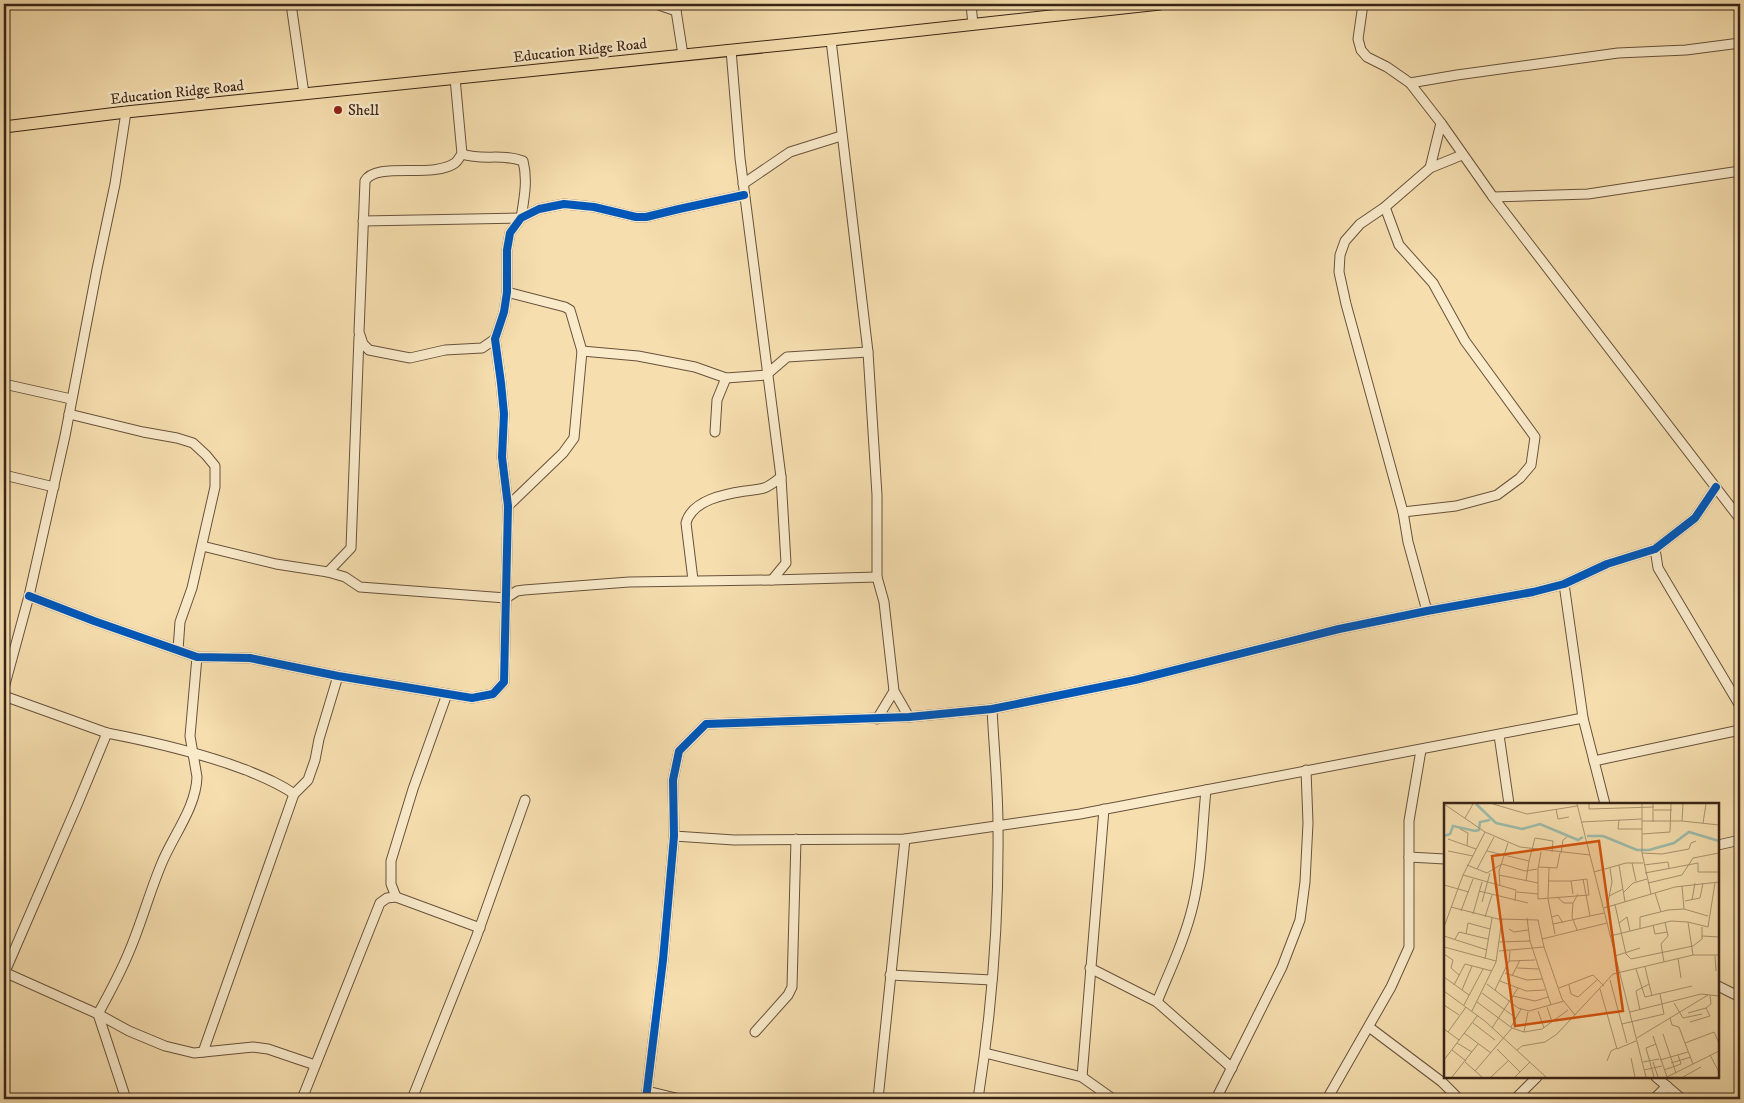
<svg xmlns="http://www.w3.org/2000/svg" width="1744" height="1103" viewBox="0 0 1744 1103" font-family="'IM FELL DW Pica',serif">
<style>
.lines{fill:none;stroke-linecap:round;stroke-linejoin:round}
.minor-casing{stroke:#68523c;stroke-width:11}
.major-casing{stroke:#392416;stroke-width:13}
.minor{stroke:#f9eaca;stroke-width:9}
.major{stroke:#f6deae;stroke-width:11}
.cycleway-casing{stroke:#f9eaca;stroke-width:11}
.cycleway{stroke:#0057b8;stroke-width:8}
.poi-dot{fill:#8f2418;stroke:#f9eaca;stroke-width:2}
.labels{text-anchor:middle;stroke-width:5;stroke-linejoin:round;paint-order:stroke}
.street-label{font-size:15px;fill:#392416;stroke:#f9eaca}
.poi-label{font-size:15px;fill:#392416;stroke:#f9eaca;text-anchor:start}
.inset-river{fill:none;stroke:#9dbcac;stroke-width:2.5}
.inset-road{fill:none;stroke:#aa9471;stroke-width:1}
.view{fill:#d6540d;fill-opacity:0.15;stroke:#d6540d;stroke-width:2.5}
.inset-edge{fill:none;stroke:#392416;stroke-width:2.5}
</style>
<rect width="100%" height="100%" fill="#f6deae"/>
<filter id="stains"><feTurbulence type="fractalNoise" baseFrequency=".004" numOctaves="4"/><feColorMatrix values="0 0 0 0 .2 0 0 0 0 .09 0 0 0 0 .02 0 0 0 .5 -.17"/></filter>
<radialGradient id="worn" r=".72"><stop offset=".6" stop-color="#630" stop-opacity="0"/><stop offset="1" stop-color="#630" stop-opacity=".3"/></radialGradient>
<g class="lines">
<defs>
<g id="minor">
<polyline points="291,4 304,94"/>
<polyline points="656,4 676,11"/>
<polyline points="675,4 683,55"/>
<polyline points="971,4 973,25"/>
<polyline points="1363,4 1358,39 1361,50 1367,57 1387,67 1410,83 1441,123 1493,197 1740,519"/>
<polyline points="831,40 868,352 877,495 877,577 884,602 894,691 909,717"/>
<polyline points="731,50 740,158 781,477 786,563 772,580 877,577"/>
<path d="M 455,78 L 462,154 C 460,156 458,161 455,163 C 433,179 376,161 365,181 L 359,332 L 363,344 L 369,350 L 410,358 L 445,350 L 482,348 L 495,339"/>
<polyline points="1410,83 1457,75 1618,53 1686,50 1740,43"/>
<path d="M 462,154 C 484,161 500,153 523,161 C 528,180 524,199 521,218"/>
<polyline points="1430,168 1441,123"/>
<polyline points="743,184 790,152 841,136"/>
<polyline points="1493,197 1588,194 1740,171"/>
<polyline points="1385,207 1399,245 1433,283 1465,341 1535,437 1531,465 1520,478 1497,495 1456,506 1403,512"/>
<polyline points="363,221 521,218"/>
<polyline points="507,292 565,307 570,310 582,351 574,438 563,453 508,506"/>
<polyline points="582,351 638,356 695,367 726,378 766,375 787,357 868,352"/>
<polyline points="4,384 71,399"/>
<polyline points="69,414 143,432 177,438 193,443 206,455 215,466 215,487 192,588 180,622 178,650"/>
<polyline points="715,432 717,400 726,378"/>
<polyline points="4,475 54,487"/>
<polyline points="202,546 276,564 328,572 345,577 360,587 506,598 517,591 524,590 629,582 772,580"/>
<polyline points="1655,549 1658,568 1740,706"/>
<polyline points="328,572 351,548 359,337"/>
<path d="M 693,580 L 686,523 C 692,500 725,494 745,491 C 751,490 758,490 764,488 C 770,486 776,481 781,477"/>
<polyline points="1564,584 1583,718 1605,804"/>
<polyline points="29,596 94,621 197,657 250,658 338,676 472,698 493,694 504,682 508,506 502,457 504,414 501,383 495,339 504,312 507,292 507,250 510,233 521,218 539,209 564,204 594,207 636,217 646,217 679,209 744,195"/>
<polyline points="1427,611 1408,542 1403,512 1346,304 1339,272 1340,255 1345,241 1360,224 1385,207 1430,168 1462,155"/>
<polyline points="4,688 29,596 65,436 97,269 115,184 126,112"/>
<polyline points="4,696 107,733 78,803 4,974"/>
<polyline points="877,719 894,691"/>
<path d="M 107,733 C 154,742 201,753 246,770 C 263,777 279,783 294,794"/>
<polyline points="1499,735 1509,804"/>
<polyline points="1594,761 1740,730"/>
<polyline points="674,836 734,840 905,839 1080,814 1583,718"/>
<polyline points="1718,845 1740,840"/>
<polyline points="1409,857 1445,859"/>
<polyline points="396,897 391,884 391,861 413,789 447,694"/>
<polyline points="1090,968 1157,1002 1232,1068"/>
<polyline points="4,972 98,1014 129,1031 165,1046 194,1053 253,1047 268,1049 315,1065"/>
<polyline points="890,975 992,980"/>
<polyline points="1718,986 1740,997"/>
<path d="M 1157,1002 C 1170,970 1185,939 1193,905 C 1202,868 1202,828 1206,790"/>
<polyline points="1369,1027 1442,1082 1459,1099"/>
<polyline points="755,1032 788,995 792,987 796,839"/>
<polyline points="203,1052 294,794 308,780 315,760 319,739 338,676"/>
<polyline points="985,1053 1082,1077 1113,1099"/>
<polyline points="1082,1077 1104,809"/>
<polyline points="1656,1077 1682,1099"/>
<polyline points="647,1091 680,1099"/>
<path d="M 126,1099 L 98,1014 C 109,994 120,974 129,952 C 141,924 149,894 161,865 C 172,837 196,808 197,777 L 190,736 L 197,657"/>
<polyline points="302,1099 380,903 387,898 396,897 480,928"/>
<polyline points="412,1099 476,938 525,800"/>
<polyline points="646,1099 663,960 674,836 673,780 679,751 706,724 909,717 992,709 1135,680 1339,629 1427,611 1533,592 1564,584 1607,564 1655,549 1695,518 1716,487"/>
<polyline points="878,1099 905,839"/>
<path d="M 978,1099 C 992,1009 999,918 998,827 C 998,788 994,748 992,709"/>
<polyline points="1216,1099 1282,967 1300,920 1305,882 1308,823 1306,770"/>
<polyline points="1327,1099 1391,987 1409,947 1409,821 1421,750"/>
<polyline points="1515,1099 1537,1077"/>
<polyline points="1654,1099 1667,1086"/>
</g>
<polyline id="major" points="4,127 126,112 831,40 1160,4"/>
</defs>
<!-- minor casing -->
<use href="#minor" class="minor-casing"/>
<!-- major casing -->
<use href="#major" class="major-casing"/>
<!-- minor -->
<use href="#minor" class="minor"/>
<!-- major -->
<use href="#major" class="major"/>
<defs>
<g id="cycleway">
<polyline points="29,596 94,621 197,657 250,658 338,676 472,698 493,694 504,682 508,506 502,457 504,414 501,383 495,339 504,312 507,292 507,250 510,233 521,218 539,209 564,204 594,207 636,217 646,217 679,209 744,195"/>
<polyline points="646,1099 663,960 674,836 673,780 679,751 706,724 909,717 992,709 1135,680 1339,629 1427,611 1533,592 1564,584 1607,564 1655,549 1695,518 1716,487"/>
</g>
</defs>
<!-- cycleway casing -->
<use href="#cycleway" class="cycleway-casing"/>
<!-- cycleway -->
<use href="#cycleway" class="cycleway"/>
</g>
<!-- markers -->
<circle class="poi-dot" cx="338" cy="110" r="5"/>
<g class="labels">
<!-- street labels -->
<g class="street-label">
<text transform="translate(580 50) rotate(-6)" y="5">Education Ridge Road</text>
<text transform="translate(177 92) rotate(-6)" y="5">Education Ridge Road</text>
</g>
<!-- poi labels -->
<g class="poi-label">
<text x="348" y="115">Shell</text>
</g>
</g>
<!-- overview -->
<g transform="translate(1444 803)">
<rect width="275" height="275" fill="#f6deae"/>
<path class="inset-river" d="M 32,1 L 52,20 L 78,26 L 96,21 L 134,37 L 139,34M 0,33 L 6,31 L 9,23 L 31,28 L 35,27 L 36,19 L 46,17M 143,33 L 159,33 L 193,47 L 205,47 L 230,40 L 245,29 L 275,38"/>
<path class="inset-road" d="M 0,1 L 41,29 L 76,44 L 146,52M 49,1 L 83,11 L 133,3M 133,1 L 202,274M 145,1 L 145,6 L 210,4M 198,1 L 198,50 L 207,91M 112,6 L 114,16 L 125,14M 210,7 L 228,7M 21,15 L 29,1M 175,17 L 174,26 L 198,26M 198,18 L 238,18 L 239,1M 238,18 L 275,22M 137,19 L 198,16M 209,19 L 209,1M 259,20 L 262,1M 16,26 L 24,30 L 23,43M 198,31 L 226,29 L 227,1M 4,36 L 32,46M 4,48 L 29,53M 43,48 L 85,58 L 91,35 L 109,38 L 108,49M 97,49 L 94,66 L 94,96 L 145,92 L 143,76 L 127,78 L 129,91M 117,50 L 119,37 L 123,34M 198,50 L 218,51 L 245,46 L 247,40 L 252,38M 188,60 L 192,78M 23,62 L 43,70 L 58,61 L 81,68 L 93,66M 175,62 L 181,99M 200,62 L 224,59 L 225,65M 95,64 L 113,65 L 116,50M 105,65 L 104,96 L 109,121M 33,66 L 50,34M 150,69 L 182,60 L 199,60M 201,70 L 254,60 L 254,69 L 275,69M 19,72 L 72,87 L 71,98M 55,72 L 94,80M 139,76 L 146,113M 82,78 L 85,58M 104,78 L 127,78M 204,80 L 238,72 L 249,55 L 275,50M 0,82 L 25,89M 56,83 L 55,68 L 64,40M 238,83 L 240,106M 35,88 L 84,100M 73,89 L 94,91M 180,89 L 189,80 L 203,76M 211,90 L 217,109M 165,93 L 179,86M 113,94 L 120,100 L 129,100M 248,97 L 251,80M 241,98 L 256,95 L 259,80M 38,99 L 46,70M 171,102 L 182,151 L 187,156 L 249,143 L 258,136 L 258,124M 7,104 L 54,116 L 94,117 L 100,144 L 118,196 L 131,212M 163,104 L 168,79 L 166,65M 160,105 L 231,84 L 275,79M 17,108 L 29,76M 29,111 L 38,79M 41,114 L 48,92M 108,114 L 114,112 L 119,120M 83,115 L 86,138 L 107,202M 175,120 L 183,114 L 186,128M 209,122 L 211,131 L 223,129M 0,124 L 19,72 L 41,29M 196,125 L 196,114 L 224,107 L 240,106 L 264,113M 65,126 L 70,129 L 84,127M 133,127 L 128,114 L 129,100 L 134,91M 22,131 L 24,120 L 46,126M 111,131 L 109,121 L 160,110M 0,133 L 43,147M 166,133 L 227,118 L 244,119M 258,133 L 275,134M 11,136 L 15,129 L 44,136M 98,136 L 163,120M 55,139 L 86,138M 0,144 L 52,158M 55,148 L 100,144M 0,151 L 9,157 L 7,165 L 15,172M 249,152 L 244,119 L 264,124 L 271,80M 171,153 L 196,145M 271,153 L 272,168M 234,155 L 237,175M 41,156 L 48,115M 65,158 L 91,157M 220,159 L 217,141 L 224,133 L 221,119M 201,164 L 208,193M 73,165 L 95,166M 192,166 L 201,194 L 248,183M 61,170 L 83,177 L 98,176M 68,173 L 76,157M 0,174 L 25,192M 166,177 L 183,240M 56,178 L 82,188 L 101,187M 43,181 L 74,205 L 85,208 L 120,198M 10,182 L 21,161 L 48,168M 125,182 L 127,191 L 134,194 L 154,176M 115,185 L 149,172 L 160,183M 156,186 L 173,246 L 192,238M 18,187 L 28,163M 51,187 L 65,158 L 66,148M 0,188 L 42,219 L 102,274M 38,190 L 72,215M 69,193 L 91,198 L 104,194M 33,199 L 68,225 L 80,229 L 98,226 L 124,207M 230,200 L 239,215 L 258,211M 0,202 L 15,212M 20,202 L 39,166M 103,204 L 108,219M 196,207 L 192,188 L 205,181M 28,208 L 52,159 L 58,116M 94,208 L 100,225M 186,209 L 257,191 L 275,193M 244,210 L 262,205M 226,215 L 228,222 L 235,224 L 241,240M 246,219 L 266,213 L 262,205 L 267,201 L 266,192M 29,220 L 51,237M 178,221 L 220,211 L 216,191M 67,224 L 77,206M 48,225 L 74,185M 0,226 L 15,237M 4,229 L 22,204M 80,229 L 84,209M 20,230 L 47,250M 219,231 L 232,270M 209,233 L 223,274 L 275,248M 193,235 L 264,192M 13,240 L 28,249M 53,246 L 76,269M 8,247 L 22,258M 73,247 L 78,243 L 101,239 L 113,231 L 169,171 L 249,152 L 275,152M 266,252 L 275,269M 187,255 L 191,274M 0,257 L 34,212M 216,257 L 244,249M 163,258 L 167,248 L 173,245M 21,259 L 38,274M 199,259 L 215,256M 209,259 L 214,274M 227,260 L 247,254M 249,261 L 241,240 L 270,229 L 275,240M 200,267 L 218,263M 220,267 L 237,261 L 234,252M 31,268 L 68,225M 8,274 L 34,241M 47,274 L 64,258M 71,274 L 86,259M 210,274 L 202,245 L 212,241M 239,274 L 257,264"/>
<path class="view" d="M 155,38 L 179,208 L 71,223 L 48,53 Z"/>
<rect width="275" height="275" class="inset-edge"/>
</g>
<!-- margin -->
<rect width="1744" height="1103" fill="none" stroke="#f6deae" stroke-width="20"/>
<rect x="5" y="5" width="1734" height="1093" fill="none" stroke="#392416" stroke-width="2.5"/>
<rect x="10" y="10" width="1724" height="1083" fill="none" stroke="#392416"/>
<rect width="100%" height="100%" filter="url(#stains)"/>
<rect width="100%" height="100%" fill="url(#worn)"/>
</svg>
